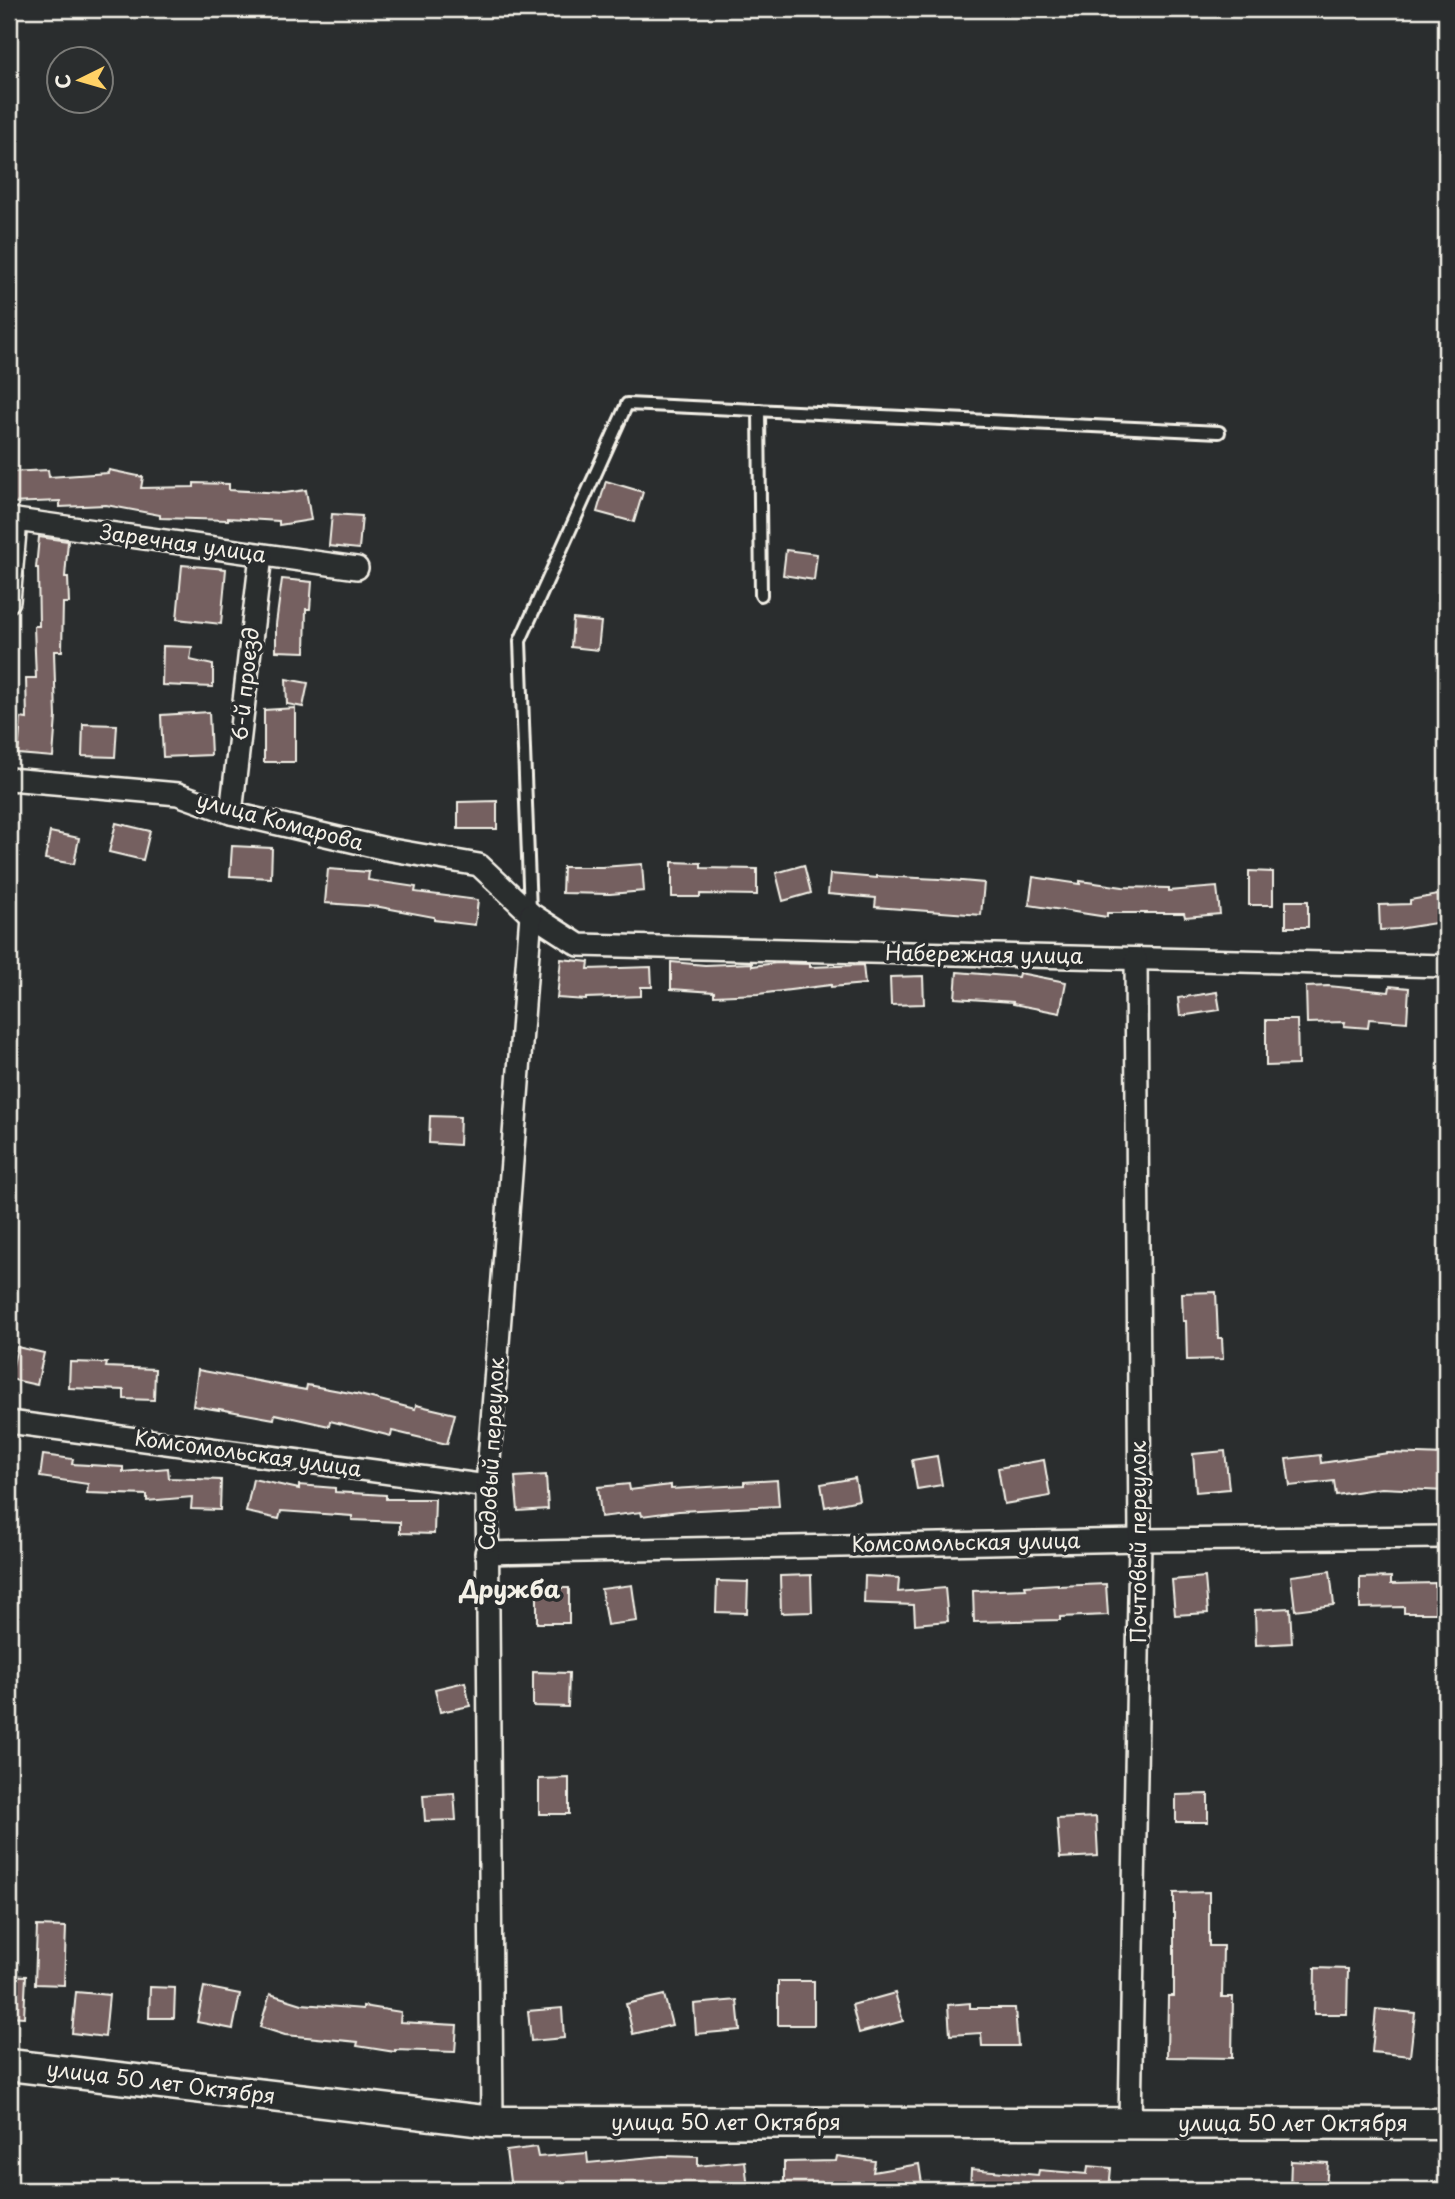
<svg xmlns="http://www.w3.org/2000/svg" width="1455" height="2199" viewBox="0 0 1455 2199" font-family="'Playpen Sans',sans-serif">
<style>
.building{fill:#746160;stroke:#f4f1e8;stroke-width:2}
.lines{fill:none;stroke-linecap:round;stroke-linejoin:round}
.lane-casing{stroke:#f4f1e8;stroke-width:16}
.street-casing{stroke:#f4f1e8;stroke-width:26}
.secondary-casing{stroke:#f4f1e8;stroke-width:35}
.lane{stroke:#2a2d2e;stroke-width:10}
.street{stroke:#2a2d2e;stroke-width:21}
.secondary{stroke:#2a2d2e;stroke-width:30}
.labels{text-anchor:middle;stroke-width:7;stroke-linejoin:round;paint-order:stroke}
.street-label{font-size:21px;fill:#f4f1e8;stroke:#2a2d2e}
.quarter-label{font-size:24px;font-weight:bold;fill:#f4f1e8;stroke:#2a2d2e}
</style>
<rect width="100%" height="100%" fill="#2a2d2e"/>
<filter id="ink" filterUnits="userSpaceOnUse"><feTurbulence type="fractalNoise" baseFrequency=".0143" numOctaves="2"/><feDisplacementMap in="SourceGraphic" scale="14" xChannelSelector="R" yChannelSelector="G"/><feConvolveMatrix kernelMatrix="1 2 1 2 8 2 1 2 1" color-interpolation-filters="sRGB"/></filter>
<g filter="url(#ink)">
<!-- building -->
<g class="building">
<polygon points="48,470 49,477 108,473 109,470 143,477 141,488 194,487 194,483 229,484 229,490 285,493 306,490 311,520 279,525 279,521 228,518 228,520 160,518 160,515 106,505 60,507 60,501 9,503 9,472"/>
<polygon points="606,481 643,492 634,522 597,512"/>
<polygon points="332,514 362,516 359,549 329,546"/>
<polygon points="39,537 68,541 65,577 68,577 69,603 63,603 62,651 54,651 56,717 53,757 18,754 21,718 27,719 26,678 36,678 34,626 39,626 38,568 36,568"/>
<polygon points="786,550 817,554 814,580 783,575"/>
<polygon points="182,565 226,569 221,624 177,619"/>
<polygon points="282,579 312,582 310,609 306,609 305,652 276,651 276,624"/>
<polygon points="573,619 601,622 598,650 571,647"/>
<polygon points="163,646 192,647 190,660 213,665 213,687 162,685"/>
<polygon points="286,679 308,683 303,707 287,704"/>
<polygon points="295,708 295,762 264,762 264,710"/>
<polygon points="209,712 211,755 163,757 161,715"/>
<polygon points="83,724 117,725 115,757 82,756"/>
<polygon points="497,801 497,829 458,829 458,802"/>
<polygon points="116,823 150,831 143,860 109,852"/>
<polygon points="50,832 79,838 74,864 45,859"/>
<polygon points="232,846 272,848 271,878 230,876"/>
<polygon points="672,862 701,863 701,868 757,869 757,895 700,894 700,897 672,897"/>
<polygon points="642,864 644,891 610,894 562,893 563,867 602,867"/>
<polygon points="804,865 811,893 783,901 776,873"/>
<polygon points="328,869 369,872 368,880 416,887 415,892 478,900 475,925 434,920 434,917 380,907 325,903"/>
<polygon points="1249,871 1273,872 1273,905 1249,905"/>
<polygon points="830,874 877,878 877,876 939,879 984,883 981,915 875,907 876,898 828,894"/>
<polygon points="1033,877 1080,884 1080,881 1123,887 1169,888 1169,891 1217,887 1220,914 1185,917 1184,913 1107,913 1107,917 1029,905"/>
<polygon points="1438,895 1442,922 1398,929 1380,930 1379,905 1410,904 1410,900"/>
<rect x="1286" y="901" width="22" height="26"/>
<polygon points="561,959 589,962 588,969 651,967 652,987 641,987 641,996 586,998 586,1000 557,998"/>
<polygon points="671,962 705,965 752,963 752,966 777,963 810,964 810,967 863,965 865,984 831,987 831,985 758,994 714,996 714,992 671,989"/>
<polygon points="957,972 1018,977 1019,973 1066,982 1060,1013 1013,1004 1013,1002 955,998"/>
<polygon points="923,976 924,1004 891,1005 890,977"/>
<polygon points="1328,986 1389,992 1390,986 1409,988 1407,1022 1369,1019 1368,1028 1344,1026 1345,1022 1307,1023 1306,987"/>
<polygon points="1217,992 1220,1010 1180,1016 1178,998"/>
<polygon points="1266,1020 1297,1020 1298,1065 1266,1066"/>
<polygon points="430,1116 460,1117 459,1145 429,1143"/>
<polygon points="1216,1292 1218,1338 1222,1338 1223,1359 1187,1360 1186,1321 1183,1321 1182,1293"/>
<polygon points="17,1347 44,1353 37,1385 10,1379"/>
<polygon points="70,1362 107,1363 106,1367 155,1369 154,1400 124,1399 124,1390 69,1388"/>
<polygon points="198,1370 306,1390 307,1385 356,1394 415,1409 416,1405 455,1414 447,1444 392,1431 391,1436 330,1421 329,1426 275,1414 274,1419 219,1409 219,1410 193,1406"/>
<polygon points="1225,1451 1229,1489 1196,1492 1193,1454"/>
<polygon points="1388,1453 1446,1455 1446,1491 1381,1488 1336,1495 1334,1481 1290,1486 1286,1459 1320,1455 1321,1463"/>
<polygon points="43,1455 73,1459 72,1464 123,1467 123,1472 168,1468 169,1478 221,1480 220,1510 191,1509 192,1497 147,1501 147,1495 87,1493 88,1484 40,1477"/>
<polygon points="937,1456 942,1485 917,1489 912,1460"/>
<polygon points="1044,1460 1050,1496 1004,1504 998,1468"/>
<polygon points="546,1475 548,1509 518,1511 515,1477"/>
<polygon points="855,1478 859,1500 825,1507 821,1484"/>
<polygon points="253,1479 299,1489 299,1485 335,1488 335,1492 386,1495 386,1499 435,1499 434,1534 400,1533 400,1522 352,1520 352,1516 281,1511 279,1519 246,1512"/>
<polygon points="777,1480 779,1506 679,1511 642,1516 641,1512 601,1517 598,1487 629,1484 630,1490 671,1485 671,1489 744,1485 744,1482"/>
<polygon points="1330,1571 1334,1605 1295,1610 1291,1576"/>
<polygon points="811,1575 812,1612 781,1613 780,1576"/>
<polygon points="865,1576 899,1578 898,1592 945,1588 948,1621 915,1624 914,1605 864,1603"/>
<polygon points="1205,1577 1208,1613 1175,1615 1172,1580"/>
<polygon points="1391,1577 1391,1584 1435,1583 1435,1613 1404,1613 1404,1607 1360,1608 1360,1578"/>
<polygon points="717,1581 748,1582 747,1613 716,1612"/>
<polygon points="1058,1584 1058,1586 1106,1584 1108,1615 1060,1617 1060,1620 974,1622 973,1591 1026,1589 1025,1586"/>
<polygon points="632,1585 637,1621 607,1625 601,1589"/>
<rect x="537" y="1588" width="32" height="35"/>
<polygon points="1290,1608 1292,1643 1256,1645 1255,1610"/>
<polygon points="533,1672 569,1673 568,1707 533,1706"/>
<polygon points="465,1682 470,1706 440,1712 435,1689"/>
<polygon points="569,1778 569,1814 539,1814 539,1779"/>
<polygon points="454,1793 456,1820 425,1821 423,1795"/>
<polygon points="1208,1794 1208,1822 1176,1822 1176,1795"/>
<polygon points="1096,1817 1098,1856 1060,1858 1057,1819"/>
<polygon points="1209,1892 1209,1946 1223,1946 1222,1997 1233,1997 1232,2058 1167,2057 1168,1996 1174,1996 1174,1893"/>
<polygon points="37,1926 66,1927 64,1985 35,1984"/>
<polygon points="1315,1968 1348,1969 1347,2014 1314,2014"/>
<polygon points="9,1975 26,1976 24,2017 9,2016"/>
<rect x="778" y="1981" width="36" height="44"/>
<polygon points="150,1987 175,1988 174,2018 149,2018"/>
<polygon points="204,1987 240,1994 233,2029 197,2022"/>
<polygon points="76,1992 109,1995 105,2037 72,2033"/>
<polygon points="895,1993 903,2021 859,2033 852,2005"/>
<polygon points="270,1994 302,2004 363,2009 363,2006 401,2012 400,2022 457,2025 455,2052 395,2050 395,2052 357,2046 358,2042 285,2035 260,2027"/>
<polygon points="664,1995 672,2025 633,2034 626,2004"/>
<polygon points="737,2000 740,2030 696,2034 694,2004"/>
<polygon points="970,2003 970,2008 1015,2008 1018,2046 982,2046 981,2033 950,2035 948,2005"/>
<polygon points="562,2008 564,2038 531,2041 528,2011"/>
<polygon points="1376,2009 1415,2013 1410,2056 1372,2052"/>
<polygon points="536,2147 538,2157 587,2153 588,2163 663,2156 698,2157 698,2166 745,2161 748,2190 601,2190 600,2187 551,2190 550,2183 511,2189 506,2151"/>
<polygon points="837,2156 875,2161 873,2172 919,2164 923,2190 843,2190 820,2187 820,2190 784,2190 784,2162 836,2161"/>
<polygon points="1291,2161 1328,2163 1326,2190 1290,2190"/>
<polygon points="1088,2166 1111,2168 1109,2190 970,2190 971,2169 1038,2175 1039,2170 1087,2174"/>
</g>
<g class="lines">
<defs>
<g id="lane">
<polyline points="759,410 761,595"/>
<polyline points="530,911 520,641 627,404 1219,432"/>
</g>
<g id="street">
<polyline points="9,519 357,568"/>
<polyline points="9,601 16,520"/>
<polyline points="9,779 178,794 231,813 386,849 479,865 531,914 579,945 1446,966"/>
<polyline points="231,813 261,555"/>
<polyline points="9,1422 487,1486"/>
<polyline points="486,1553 1140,1540 1446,1537"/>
<polyline points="492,2122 487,1486 531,914"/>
<polyline points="1130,2124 1140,1540 1136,959"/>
</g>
<polyline id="secondary" points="9,2065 492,2122 1446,2124"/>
</defs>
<!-- lane casing -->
<use href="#lane" class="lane-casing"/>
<!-- street casing -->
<use href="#street" class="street-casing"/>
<!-- secondary casing -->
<use href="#secondary" class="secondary-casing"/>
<!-- lane -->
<use href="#lane" class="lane"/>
<!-- street -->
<use href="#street" class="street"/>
<!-- secondary -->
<use href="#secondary" class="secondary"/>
</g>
</g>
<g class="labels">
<!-- street labels -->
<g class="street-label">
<text transform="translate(183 544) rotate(8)" y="7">Заречная улица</text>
<text transform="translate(246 684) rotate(-84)" y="7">6-й проезд</text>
<text transform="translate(280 822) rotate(15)" y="7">улица Комарова</text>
<text transform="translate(984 955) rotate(1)" y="7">Набережная улица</text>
<text transform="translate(248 1454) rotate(8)" y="7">Комсомольская улица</text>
<text transform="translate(492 1454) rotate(-87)" y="7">Садовый переулок</text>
<text transform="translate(1139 1542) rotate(-90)" y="7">Почтовый переулок</text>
<text transform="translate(966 1543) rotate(-1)" y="7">Комсомольская улица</text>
<text transform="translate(161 2083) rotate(7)" y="7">улица 50 лет Октября</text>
<text x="726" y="2130">улица 50 лет Октября</text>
<text x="1293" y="2131">улица 50 лет Октября</text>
</g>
<!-- quarter labels -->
<g class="quarter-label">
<text x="510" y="1598">Дружба</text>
</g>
</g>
<!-- margin -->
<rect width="1455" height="2199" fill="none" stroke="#2a2d2e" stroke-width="35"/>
<rect x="18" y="18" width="1420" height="2164" fill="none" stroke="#f4f1e8" stroke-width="2.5" filter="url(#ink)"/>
<!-- north arrow -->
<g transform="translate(80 80) rotate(265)"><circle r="33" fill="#2a2d2e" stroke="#7b7b78" stroke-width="2"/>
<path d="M0-5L12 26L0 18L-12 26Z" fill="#ffd166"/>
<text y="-10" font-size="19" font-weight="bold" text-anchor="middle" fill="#f4f1e8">С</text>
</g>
</svg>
